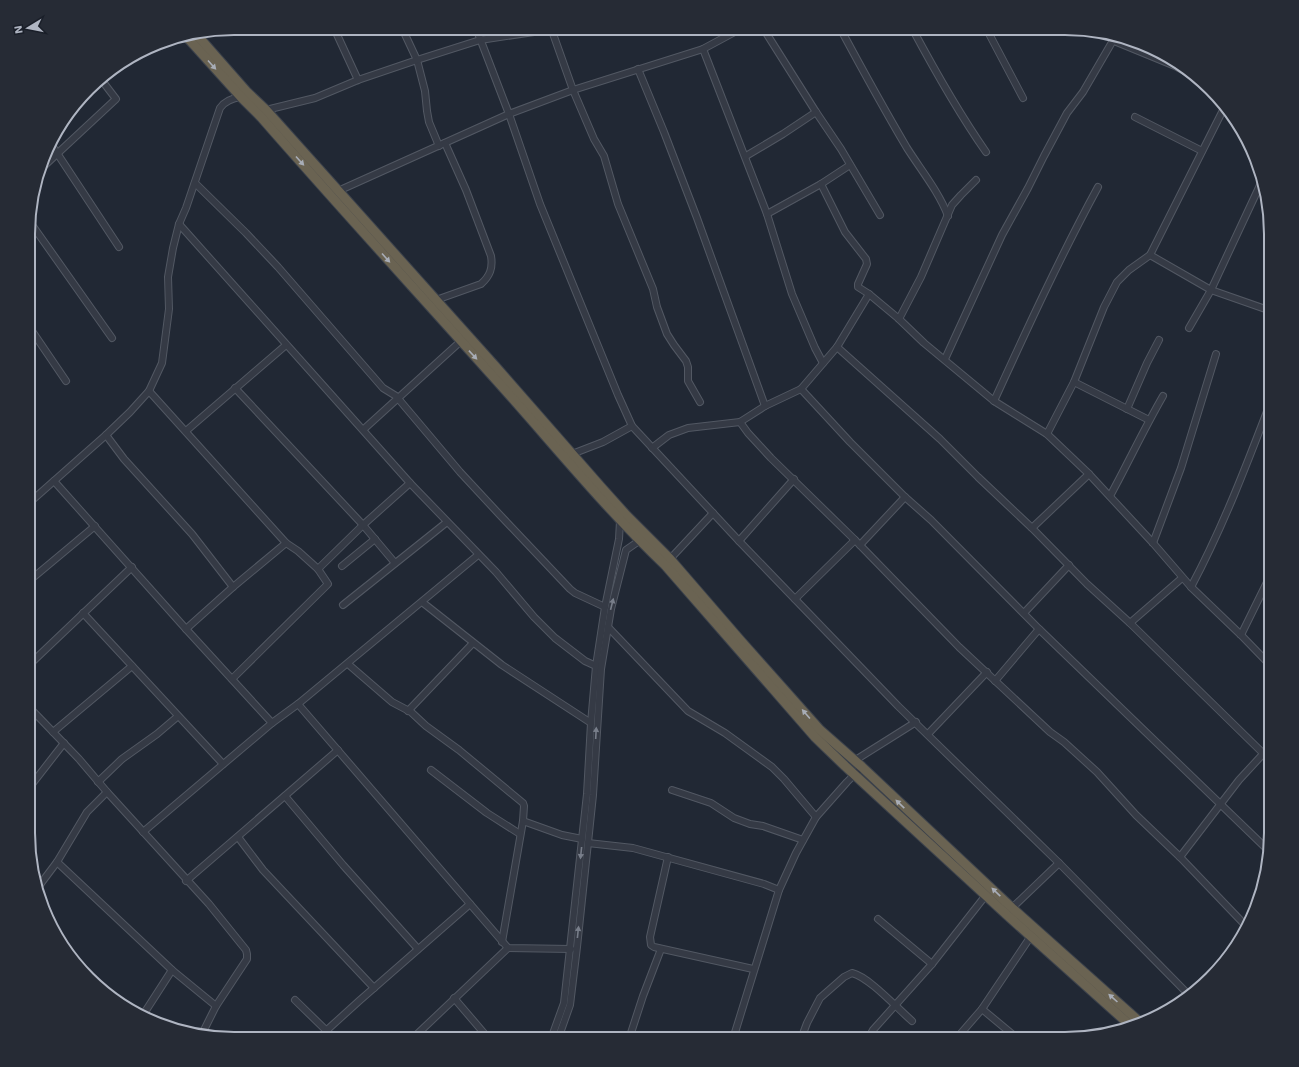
<svg xmlns="http://www.w3.org/2000/svg" width="1299" height="1067" viewBox="0 0 1299 1067" font-family="'Work Sans',sans-serif">
<style>
.lines{fill:none;stroke-linecap:round;stroke-linejoin:round}
.minor-casing{stroke:#525863;stroke-width:8}
.highway-casing{stroke:#3c424c;stroke-width:11}
.minor{stroke:#353a45;stroke-width:6}
.highway{stroke:#6a6352;stroke-width:9}
.oneway{fill:#a8adb7}
.oneway2{fill:#787e8a}
.rim{fill:none;stroke:#afb5c2;stroke-width:2}
</style>
<rect width="100%" height="100%" fill="#212834"/>
<g class="lines">
<defs>
<g id="minor">
<polyline points="334,28 358,80"/>
<polyline points="402,28 417,60 425,91 427,111 429,122 439,146"/>
<polyline points="476,28 509,114 540,204 618,395 632,426 739,541 898,706 1059,863 1188,994"/>
<polyline points="551,28 573,90 594,139 604,156 618,204 653,289 657,307 667,334 674,345 686,361 688,367 688,381 700,402"/>
<polyline points="763,28 816,112 841,149 880,215"/>
<path d="M 840,28 C 862,69 884,109 907,148 C 921,170 939,192 948,216"/>
<path d="M 912,28 C 935,71 958,112 986,152"/>
<polyline points="986,28 1023,98"/>
<polyline points="1114,41 1175,66 1186,72"/>
<polyline points="703,49 767,214 792,294 815,348 823,363"/>
<polyline points="638,69 664,132 697,218 765,406"/>
<polyline points="266,110 315,98 358,80 417,60 480,40 554,29"/>
<polyline points="1135,117 1202,151"/>
<polyline points="51,144 119,247"/>
<polyline points="746,156 783,134 816,112"/>
<polyline points="44,166 116,99 100,78"/>
<polyline points="195,183 246,233 278,267 383,388 396,396 460,472 499,514 570,589 575,593 605,607"/>
<polyline points="821,184 845,232 866,259 867,264 858,284 858,287 869,294 899,319 924,343 994,401 1047,434 1089,474 1153,543 1191,587 1241,635 1271,666"/>
<polyline points="338,191 509,114 573,90 703,49 742,28"/>
<polyline points="767,214 821,184 850,165"/>
<polyline points="30,222 112,338"/>
<polyline points="179,224 410,483 496,572 534,617 555,638 585,661 596,666"/>
<polyline points="1150,255 1211,290 1271,311"/>
<path d="M 436,300 L 481,284 C 490,276 493,268 491,256 L 466,190 L 445,143"/>
<polyline points="899,319 921,277 952,205 961,195 976,180"/>
<polyline points="30,328 66,381"/>
<polyline points="1189,328 1211,290 1261,183"/>
<polyline points="837,347 940,439 978,477 1032,528 1087,584 1130,623 1271,761"/>
<polyline points="945,359 1002,235 1028,188 1044,156 1067,113 1083,92 1115,37"/>
<polyline points="1074,382 1149,420"/>
<polyline points="235,388 363,525 395,563"/>
<polyline points="801,389 850,442 905,497 931,520 1039,629 1269,851"/>
<polyline points="149,391 286,543"/>
<path d="M 994,401 C 1027,329 1060,257 1098,187"/>
<polyline points="1127,409 1147,363 1159,340"/>
<polyline points="740,422 748,433 771,458 855,540 959,647 1050,732 1064,742 1097,772 1136,815 1180,857 1247,927"/>
<polyline points="364,429 461,341"/>
<polyline points="186,431 286,345"/>
<polyline points="1047,434 1074,382 1104,307 1117,282 1129,270 1150,255 1224,108"/>
<polyline points="106,435 124,459 192,534 233,587"/>
<polyline points="652,448 669,435 688,428 740,422 765,406 801,389 837,347 869,294"/>
<polyline points="572,454 603,442 632,426"/>
<polyline points="54,481 186,629 272,723"/>
<path d="M 1110,496 C 1128,463 1144,429 1163,396"/>
<path d="M 29,503 L 106,435 L 130,412 L 149,391 L 162,363 L 169,309 L 168,277 L 173,248 L 179,224 L 186,208 L 220,108 C 225,101 233,98 241,97"/>
<polyline points="1032,528 1089,474"/>
<polyline points="739,541 794,479"/>
<polyline points="1153,543 1181,468 1216,354"/>
<polyline points="860,545 905,497"/>
<polyline points="670,559 713,513"/>
<polyline points="342,566 375,539"/>
<polyline points="29,581 95,526"/>
<path d="M 1191,587 C 1223,527 1247,464 1271,401"/>
<polyline points="795,599 855,540"/>
<polyline points="422,602 502,665 591,723"/>
<polyline points="343,605 447,522"/>
<polyline points="83,613 223,764"/>
<polyline points="1024,613 1069,565"/>
<polyline points="1130,623 1182,578"/>
<polyline points="608,627 688,711 725,733 772,767 784,779 816,817"/>
<polyline points="186,629 233,587 286,543 298,551 318,569 363,525 410,483"/>
<polyline points="1241,635 1271,574"/>
<polyline points="348,664 392,702 411,712 426,726 459,750 523,803 524,806 523,821 502,942"/>
<polyline points="29,665 132,567"/>
<polyline points="232,679 326,586 328,584 318,569"/>
<polyline points="995,681 1039,629"/>
<polyline points="298,704 508,948 571,949"/>
<polyline points="29,707 79,759 107,792 209,904 246,950 247,954 247,959 216,1006 202,1034"/>
<polyline points="408,711 473,643"/>
<polyline points="53,732 132,666"/>
<polyline points="928,734 987,672"/>
<polyline points="854,761 916,722"/>
<polyline points="431,770 487,813 520,834"/>
<polyline points="98,782 122,759 157,734 177,717"/>
<polyline points="29,788 64,743"/>
<polyline points="672,790 711,803 734,818 750,824 763,826 803,840"/>
<polyline points="285,796 343,865 418,949"/>
<polyline points="523,821 562,835 582,839"/>
<polyline points="143,832 272,723 298,704 478,555"/>
<polyline points="238,837 263,870 374,988"/>
<polyline points="588,843 633,848 764,884 779,890"/>
<polyline points="668,857 650,937 651,945 654,947 753,969"/>
<polyline points="1180,857 1239,780 1263,754"/>
<polyline points="57,862 172,970 216,1006"/>
<polyline points="186,881 338,750"/>
<polyline points="39,886 57,862 87,812 107,792"/>
<polyline points="1012,908 1059,863"/>
<polyline points="878,919 932,964"/>
<polyline points="85,974 95,983"/>
<polyline points="454,998 489,1039"/>
<polyline points="295,1000 335,1039"/>
<polyline points="982,1009 1018,1039"/>
<polyline points="143,1015 172,970"/>
<polyline points="327,1030 359,1001 470,904"/>
<polyline points="412,1039 508,948"/>
<polyline points="551,1039 564,1003 587,794 591,723 596,666 605,607 619,539 620,521"/>
<polyline points="558,1039 570,1005 577,947 593,795 601,669 611,609 626,550 639,541"/>
<polyline points="629,1039 643,996 661,949"/>
<polyline points="733,1039 779,890 796,853 816,817 847,782 862,767"/>
<path d="M 801,1039 L 807,1023 L 820,998 L 844,977 L 852,973 C 869,977 897,1008 912,1021"/>
<polyline points="868,1039 873,1030 932,964 986,895"/>
<polyline points="956,1039 982,1009 1031,936"/>
</g>
<g id="highway">
<polyline points="196,34 246,91 266,110 495,366 601,487 627,516 670,559 740,640 820,730 862,767 1012,908 1142,1024"/>
<path d="M 186,36 L 241,97 L 261,117 C 336,203 413,287 489,372 C 548,437 602,505 665,565 L 815,737 L 845,766 L 1007,915 L 1131,1026"/>
</g>
</defs>
<!-- minor casing -->
<use href="#minor" class="minor-casing"/>
<!-- highway casing -->
<use href="#highway" class="highway-casing"/>
<!-- minor -->
<use href="#minor" class="minor"/>
<!-- highway -->
<use href="#highway" class="highway"/>
</g>
<!-- one-way arrows -->
<defs><path id="oneway-solid" d="M-6-.8H1V-3.2L6.5 0L1 3.2V.8H-6Z"/></defs>
<g class="oneway">
<use href="#oneway-solid" transform="translate(212 65) rotate(48)"/>
<use href="#oneway-solid" transform="translate(300 161) rotate(48)"/>
<use href="#oneway-solid" transform="translate(386 258) rotate(48)"/>
<use href="#oneway-solid" transform="translate(473 355) rotate(47)"/>
<use href="#oneway-solid" transform="translate(806 714) rotate(-131)"/>
<use href="#oneway-solid" transform="translate(900 804) rotate(-136)"/>
<use href="#oneway-solid" transform="translate(996 892) rotate(-136)"/>
<use href="#oneway-solid" transform="translate(1113 998) rotate(-138)"/>
</g>
<g class="oneway2">
<use href="#oneway-solid" transform="translate(612 604) rotate(-76)"/>
<use href="#oneway-solid" transform="translate(596 733) rotate(-87)"/>
<use href="#oneway-solid" transform="translate(581 853) rotate(96)"/>
<use href="#oneway-solid" transform="translate(578 932) rotate(-84)"/>
</g>
<!-- crop -->
<path d="M0 0H1299V1067H0ZM234 35H1065A199 199 0 0 1 1264 234V833A199 199 0 0 1 1065 1032H234A199 199 0 0 1 35 833V234A199 199 0 0 1 234 35Z" fill="#262b35" fill-rule="evenodd"/>
<path class="rim" d="M234 35H1065A199 199 0 0 1 1264 234V833A199 199 0 0 1 1065 1032H234A199 199 0 0 1 35 833V234A199 199 0 0 1 234 35Z"/>
<!-- north arrow -->
<g transform="translate(28 28) rotate(260)" stroke="#1a1f29" stroke-width="3" paint-order="stroke">
<path d="M0-3L7 15L0 10L-7 15Z" fill="#afb5c2"/>
<text y="-6" font-size="11" font-weight="bold" text-anchor="middle" fill="#afb5c2">N</text>
</g>
</svg>
